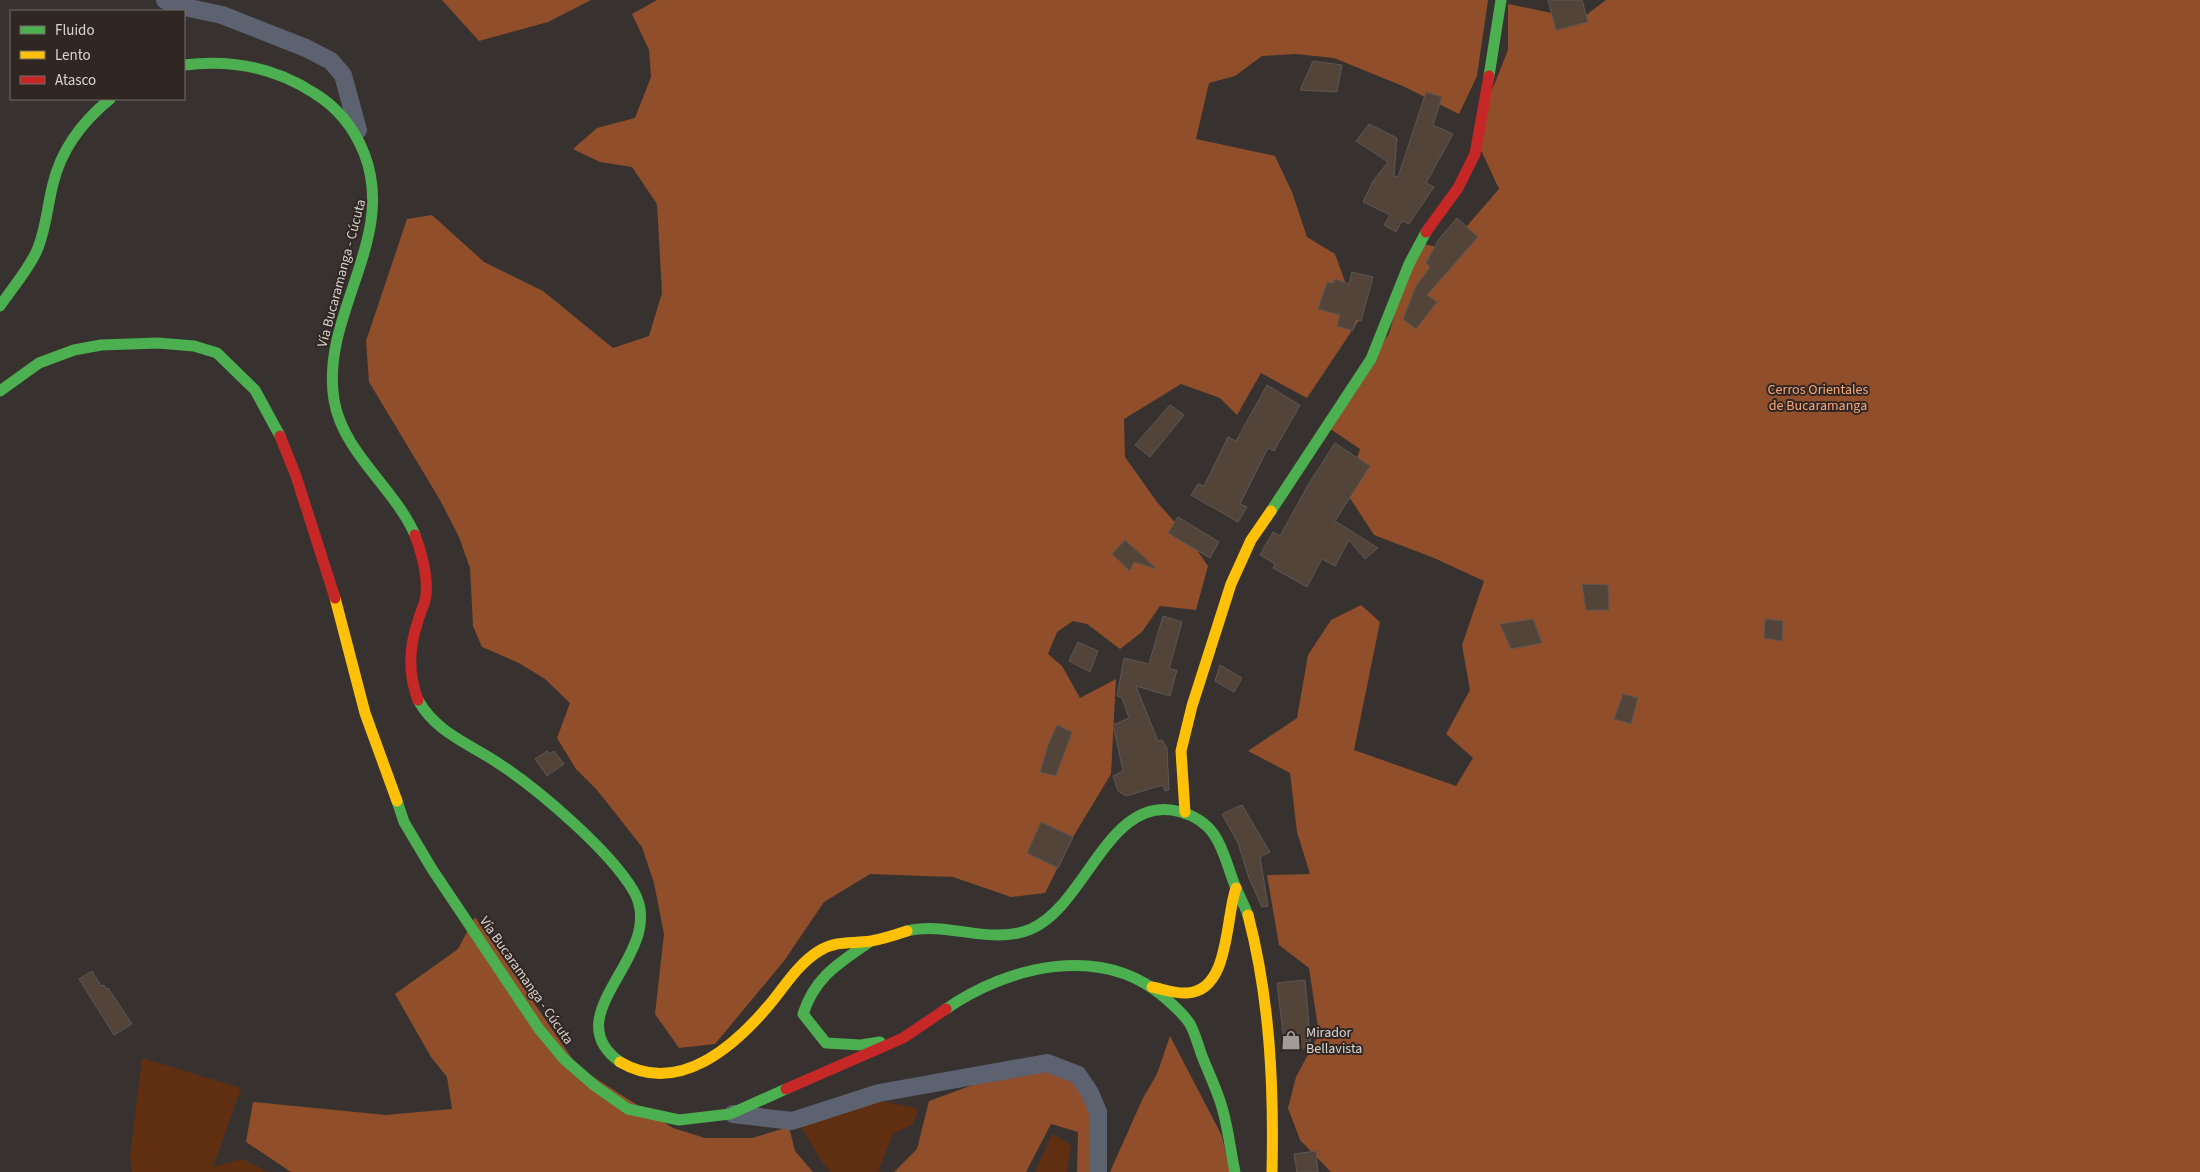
<svg xmlns="http://www.w3.org/2000/svg" width="2200" height="1172" viewBox="0 0 2200 1172" font-family="'Source Sans 3',sans-serif">
<style>
.green{fill:#602f12}
.forest{fill:#904e2a}
.building{fill:#53443a;stroke:#5c5755}
.lines{fill:none;stroke-linecap:round;stroke-linejoin:round}
.street{stroke:#5c6270;stroke-width:18}
.fast{stroke:#4caf50;stroke-width:11}
.slow{stroke:#ffc107;stroke-width:11}
.jam{stroke:#c62828;stroke-width:11}
.labels{text-anchor:middle;stroke-width:4;stroke-linejoin:round;paint-order:stroke}
.street-label{font-size:14px;fill:#dbd5d2;stroke:#302723}
.park-label{font-size:14px;fill:#fba67c;stroke:#302723}
.poi-label{font-size:14px;fill:#dbd5d2;stroke:#302723;text-anchor:start}
</style>
<rect width="100%" height="100%" fill="#373230"/>
<!-- green -->
<g class="green">
<polygon points="142,1058 241,1088 213,1167 242,1159 269,1172 132,1172 130,1157"/>
<polygon points="842,1096 865,1097 918,1109 913,1124 893,1134 878,1172 831,1172 822,1162 798,1121 834,1098"/>
<polygon points="1052,1134 1071,1145 1067,1172 1035,1172"/>
</g>
<!-- forest -->
<g class="forest">
<polygon points="442,0 591,0 548,22 479,41"/>
<polygon points="657,0 1488,0 1477,76 1459,114 1405,87 1334,58 1296,54 1262,56 1235,76 1209,83 1196,139 1275,156 1292,192 1307,237 1335,254 1359,320 1307,398 1261,373 1237,415 1220,398 1181,384 1124,419 1125,457 1157,502 1187,536 1208,566 1196,610 1160,606 1142,632 1120,649 1087,624 1073,621 1057,632 1048,654 1062,666 1080,698 1116,679 1111,774 1073,837 1045,893 1011,897 953,877 870,874 824,902 784,961 715,1044 679,1048 655,1014 664,934 654,883 642,847 597,790 576,769 557,738 570,703 545,679 519,663 482,647 473,626 470,568 459,537 440,500 369,382 366,341 407,219 432,215 484,262 543,291 613,348 649,336 662,293 657,204 632,167 600,162 573,149 597,128 635,118 651,77 649,50 632,14"/>
<polygon points="1606,0 2200,0 2200,1172 1331,1172 1300,1140 1288,1108 1296,1077 1319,1034 1309,968 1279,945 1267,875 1310,874 1297,832 1290,773 1248,751 1297,718 1308,655 1331,620 1361,605 1380,622 1354,750 1456,786 1473,758 1446,734 1470,690 1462,645 1484,581 1434,558 1374,535 1346,492 1360,449 1323,424 1389,334 1414,242 1447,249 1499,189 1474,135 1508,50 1508,4 1581,19"/>
<polygon points="475,917 578,1067 673,1128 705,1138 752,1138 789,1127 795,1151 813,1172 291,1172 246,1142 253,1102 386,1115 452,1109 447,1077 431,1057 395,994 458,949"/>
<polygon points="1170,1036 1222,1136 1230,1172 1110,1172 1143,1098 1157,1074"/>
<polygon points="1070,1065 1105,1111 1090,1172 1077,1172 1078,1132 1051,1124 1026,1172 894,1172 917,1149 929,1101 981,1082"/>
</g>
<!-- building -->
<g class="building">
<polygon points="1548,0 1582,0 1588,22 1556,30"/>
<polygon points="1313,61 1342,65 1337,92 1300,90"/>
<polygon points="1426,92 1442,97 1433,125 1453,134 1426,183 1434,187 1409,224 1402,221 1396,232 1384,225 1390,215 1363,202 1373,181 1388,162 1356,141 1369,124 1397,138 1394,176 1398,177"/>
<polygon points="1457,218 1478,237 1427,295 1437,302 1416,329 1403,319 1416,286 1430,267 1426,263 1439,239"/>
<polygon points="1352,272 1373,277 1361,321 1356,320 1353,331 1337,326 1340,315 1318,309 1327,282 1333,283 1335,279 1349,284"/>
<polygon points="1267,385 1300,405 1274,451 1268,448 1240,504 1247,507 1238,522 1191,495 1198,484 1204,486 1228,437 1236,441"/>
<polygon points="1170,405 1184,415 1150,457 1135,445"/>
<polygon points="1335,443 1370,466 1335,521 1378,548 1365,559 1349,540 1335,566 1322,559 1307,587 1273,568 1275,564 1260,555 1273,532 1280,536 1308,485"/>
<polygon points="1178,517 1219,542 1210,558 1168,533"/>
<polygon points="1125,540 1157,569 1134,562 1130,571 1112,554"/>
<polygon points="1582,584 1608,585 1609,610 1586,610"/>
<polygon points="1163,616 1182,622 1169,669 1177,670 1170,696 1136,686 1158,741 1162,740 1167,748 1169,790 1165,791 1163,785 1126,796 1118,791 1113,776 1123,771 1113,725 1129,718 1122,698 1117,696 1124,658 1149,664"/>
<polygon points="1533,619 1542,643 1511,649 1500,624"/>
<polygon points="1765,619 1783,621 1782,641 1764,638"/>
<polygon points="1078,642 1098,651 1090,672 1069,661"/>
<polygon points="1220,665 1242,678 1234,692 1215,681"/>
<polygon points="1623,694 1638,698 1631,724 1614,719"/>
<polygon points="1057,725 1072,732 1056,776 1040,772 1048,745"/>
<polygon points="547,751 549,754 554,751 564,764 547,776 535,759"/>
<polygon points="1242,805 1270,852 1260,857 1268,906 1262,907 1249,878 1238,843 1222,814"/>
<polygon points="1041,822 1073,837 1058,868 1027,853"/>
<polygon points="92,971 101,986 104,985 106,989 108,988 132,1024 114,1035 79,979"/>
<polygon points="1305,980 1311,1047 1285,1050 1277,983"/>
<polygon points="1316,1151 1318,1172 1297,1172 1294,1154"/>
</g>
<g class="lines">
<!-- street -->
<g class="street">
<polyline points="165,0 175,5 222,15 306,48 331,61 343,75 358,130"/>
<polyline points="733,1114 792,1121 879,1093 1047,1063 1078,1075 1090,1093 1098,1112 1098,1172"/>
</g>
<!-- fast -->
<g class="fast">
<path d="M 184,65 C 231,59 274,67 314,93 C 337,107 354,128 364,153 C 398,239 320,314 334,400 C 343,453 394,487 415,535"/>
<polyline points="1489,76 1501,0"/>
<path d="M 0,306 C 12,288 30,268 38,248 C 47,224 47,207 53,184 C 61,150 83,121 110,99"/>
<polyline points="0,391 39,363 74,350 101,345 158,343 194,346 217,353 255,390 280,436"/>
<polyline points="1271,511 1371,359 1409,264 1426,232"/>
<path d="M 418,700 C 437,734 471,744 501,765 C 540,791 609,850 633,890 C 671,953 552,1013 620,1062"/>
<polyline points="397,801 404,822 432,869 539,1029 564,1059 595,1086 628,1109 679,1120 730,1114 786,1089"/>
<path d="M 907,931 C 948,921 992,946 1031,929 C 1087,905 1109,791 1181,812 C 1219,823 1222,851 1234,883 C 1238,894 1244,904 1248,915"/>
<path d="M 868,943 C 838,964 815,977 803,1014 L 826,1043 L 861,1045 L 880,1042"/>
<path d="M 946,1009 C 1008,966 1101,943 1164,997 C 1173,1005 1183,1013 1190,1024 C 1195,1033 1198,1045 1202,1056 C 1208,1071 1215,1086 1220,1101 C 1228,1124 1230,1149 1235,1172"/>
</g>
<!-- slow -->
<g class="slow">
<polyline points="335,598 365,713 397,801"/>
<polyline points="1185,812 1181,751 1192,706 1231,584 1251,540 1271,511"/>
<path d="M 1248,915 C 1270,999 1274,1086 1272,1172"/>
<path d="M 1152,987 C 1163,989 1175,994 1187,993 C 1230,991 1225,919 1236,888"/>
<path d="M 620,1062 C 678,1096 734,1047 770,1004 C 785,986 798,964 819,951 C 836,940 852,944 871,941 C 883,939 895,935 907,931"/>
</g>
<!-- jam -->
<g class="jam">
<polyline points="1426,232 1458,188 1475,154 1489,76"/>
<polyline points="280,436 296,476 335,598"/>
<path d="M 415,535 C 422,554 428,575 426,595 C 425,605 420,612 418,621 C 409,647 408,674 418,700"/>
<polyline points="786,1089 903,1038 946,1009"/>
</g>
</g>
<!-- icons -->
<defs>
<symbol id="shop-bare" viewBox="-9 -9 18 18"><path d="M-5-2.5h2.3a2.7 3.5 0 0 1 5.4 0H5L5.5 6h-11ZM-1.5-2.5h3a1.5 2.3 0 0 0-3 0Z" fill="#a29c99" stroke="#302723" stroke-width="2.5" paint-order="stroke"/></symbol>
</defs>
<g fill-rule="evenodd">
<use href="#shop-bare" x="1277" y="1026" width="28" height="28"/>
</g>
<g class="labels">
<!-- street labels -->
<g class="street-label">
<text transform="translate(341 273) rotate(-75)" y="5">Vía Bucaramanga - Cúcuta</text>
<text transform="translate(527 980) rotate(55)" y="5">Vía Bucaramanga - Cúcuta</text>
</g>
<!-- park labels -->
<g class="park-label">
<text x="1818" y="394">Cerros Orientales<tspan x="1818" dy="16">de Bucaramanga</tspan></text>
</g>
<!-- poi labels -->
<g class="poi-label">
<text x="1306" y="1037">Mirador<tspan x="1306" dy="16">Bellavista</tspan></text>
</g>
</g>
<!-- legend -->
<rect x="10" y="10" width="175" height="90" fill="#302723" stroke="#746d69"/>
<rect x="20" y="26" width="25" height="8" fill="#4caf50" stroke="#746d69"/>
<text x="55" y="35" font-size="15" fill="#dbd5d2">Fluido</text>
<rect x="20" y="51" width="25" height="8" fill="#ffc107" stroke="#746d69"/>
<text x="55" y="60" font-size="15" fill="#dbd5d2">Lento</text>
<rect x="20" y="76" width="25" height="8" fill="#c62828" stroke="#746d69"/>
<text x="55" y="85" font-size="15" fill="#dbd5d2">Atasco</text>
</svg>
